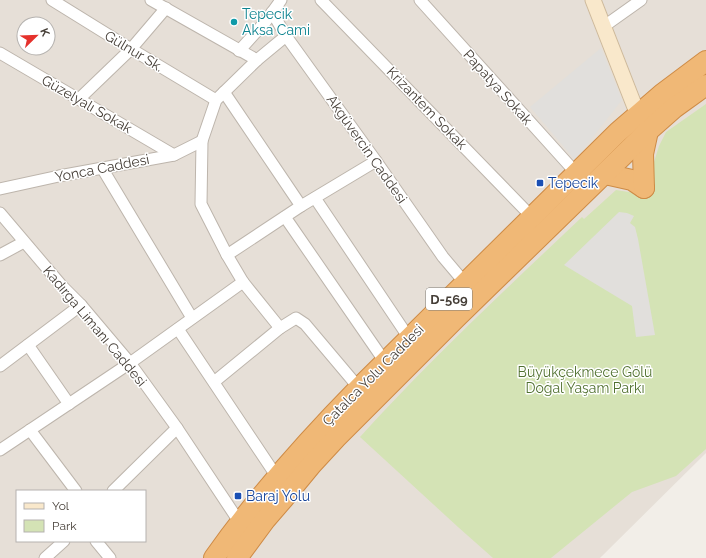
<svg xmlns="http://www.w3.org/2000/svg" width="706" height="558" viewBox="0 0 706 558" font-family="Raleway,sans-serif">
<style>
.residential{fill:#e6dfd7;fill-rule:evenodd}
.green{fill:#d4e3b5}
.parking{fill:#e1dfdc}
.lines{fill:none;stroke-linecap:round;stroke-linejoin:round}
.street-casing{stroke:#bdb5ac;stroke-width:13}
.secondary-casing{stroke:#ceba9c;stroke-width:17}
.highway-casing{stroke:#ce8b46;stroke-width:22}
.street{stroke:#fff;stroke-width:11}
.secondary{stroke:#f9e8cb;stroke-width:15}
.highway{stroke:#f0b876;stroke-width:20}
.culture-dot{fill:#0f9aa8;stroke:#fff;stroke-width:1.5}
.transit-dot{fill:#1a4fb4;stroke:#fff;stroke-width:1.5}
.labels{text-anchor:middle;stroke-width:3;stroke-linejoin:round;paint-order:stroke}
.shield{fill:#fff;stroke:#7d7873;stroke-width:1}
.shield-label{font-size:13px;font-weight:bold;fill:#453e37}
.culture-label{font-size:14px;fill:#0d838f;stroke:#fff;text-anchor:start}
.street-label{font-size:14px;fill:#453e37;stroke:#fff}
.transit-label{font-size:14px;fill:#164399;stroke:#fff;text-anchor:start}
.park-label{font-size:14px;fill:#517130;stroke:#fff}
</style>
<rect width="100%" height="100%" fill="#f2eee8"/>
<!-- residential -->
<path class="residential" d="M 0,0 L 706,0 L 706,453 L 600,558 L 0,558 ZM 24,24 L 48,24 L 48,48 L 24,48 ZM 17,491 L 145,491 L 145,541 L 17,541 Z"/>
<!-- green -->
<path class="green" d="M 706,104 L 706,449 L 676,476 L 632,492 L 551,558 L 493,558 L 458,527 L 360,437 C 430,360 506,289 582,217 L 584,219 L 616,190 L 635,193 L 653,188 L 654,162 L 659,146 L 666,132 Z"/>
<!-- parking -->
<g class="parking">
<polygon points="601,48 622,100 575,160 530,107"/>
<polygon points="619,212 627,213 634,216 630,223 635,227 638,239 655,335 636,337 632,306 564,265"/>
</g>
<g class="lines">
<defs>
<g id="street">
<polyline points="52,0 131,49 216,100"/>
<polyline points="151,0 257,60"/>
<polyline points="321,0 532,217"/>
<polyline points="420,0 577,174"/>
<polyline points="272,12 286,36 376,161 443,257 465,283"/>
<polyline points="603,27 641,0"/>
<polyline points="286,36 257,60 216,100 202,141 201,204 227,255 243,282 280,328 296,318 305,324 359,388"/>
<polyline points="239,51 266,21 281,0"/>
<polyline points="0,53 174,155"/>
<polyline points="224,92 301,206"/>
<polyline points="79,99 131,49 166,8"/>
<polyline points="102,168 192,318"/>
<polyline points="0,189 59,176 174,155 202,141"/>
<polyline points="315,198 409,338"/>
<polyline points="0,213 62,286 81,305 130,363 177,428 240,523"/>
<polyline points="285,217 385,362"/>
<polyline points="0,255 24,242"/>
<polyline points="227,255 301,206 376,161"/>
<polyline points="178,329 277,477"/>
<polyline points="28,345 69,404"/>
<polyline points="0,366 81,305"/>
<polyline points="214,382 280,328"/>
<polyline points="30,430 76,491"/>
<polyline points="0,450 130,363 243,282"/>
<polyline points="113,491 177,428"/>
<polyline points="96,541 110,558"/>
<polyline points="45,558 64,541"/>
</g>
<polyline id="secondary" points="593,0 638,115"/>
<g id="highway">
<polyline points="605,174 632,180 644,188"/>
<polyline points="644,188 643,154 648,131 648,130"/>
<path d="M 214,558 C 257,497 307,441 359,388 L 618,132 L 662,94 L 706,61"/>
<polyline points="237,558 265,520 284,498 312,464 336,438 456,318 648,131 674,108 706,85"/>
</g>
</defs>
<!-- street casing -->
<use href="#street" class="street-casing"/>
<!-- secondary casing -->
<use href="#secondary" class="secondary-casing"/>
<!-- highway casing -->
<use href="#highway" class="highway-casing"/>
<!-- street -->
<use href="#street" class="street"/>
<!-- secondary -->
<use href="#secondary" class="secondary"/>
<!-- highway -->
<use href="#highway" class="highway"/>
</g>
<!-- markers -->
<circle class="culture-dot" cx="234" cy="22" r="4"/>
<g class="transit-dot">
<rect x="536" y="179" width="8" height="8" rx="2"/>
<rect x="234" y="492" width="8" height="8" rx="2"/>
</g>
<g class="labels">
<!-- shield labels -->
<rect class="shield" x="426" y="288" width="46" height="22" rx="3"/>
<g class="shield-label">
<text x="449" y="304">D-569</text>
</g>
<!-- culture labels -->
<g class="culture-label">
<text x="242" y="19">Tepecik<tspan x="242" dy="16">Aksa Cami</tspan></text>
</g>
<!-- street labels -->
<g class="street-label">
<text transform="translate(134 51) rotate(31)" y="5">Gülnur Sk.</text>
<text transform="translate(498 87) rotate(48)" y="5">Papatya Sokak</text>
<text transform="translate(87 104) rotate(30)" y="5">Güzelyalı Sokak</text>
<text transform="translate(427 108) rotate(46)" y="5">Krizantem Sokak</text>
<text transform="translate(367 149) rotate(55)" y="5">Akgüvercin Caddesi</text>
<text transform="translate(102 168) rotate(-11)" y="5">Yonca Caddesi</text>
<text transform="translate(95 326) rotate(50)" y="5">Kadırga Limanı Caddesi</text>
<text transform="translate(373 375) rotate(-45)" y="5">Çatalca Yolu Caddesi</text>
</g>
<!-- transit labels -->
<g class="transit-label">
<text x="548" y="188">Tepecik</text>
<text x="246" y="501">Baraj Yolu</text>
</g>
<!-- park labels -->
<g class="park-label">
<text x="585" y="377">Büyükçekmece Gölü<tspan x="585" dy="16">Doğal Yaşam Parkı</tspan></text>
</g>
</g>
<!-- legend -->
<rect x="16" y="490" width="130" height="52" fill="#ffffff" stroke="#b5b2af"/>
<rect x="24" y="503" width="20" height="6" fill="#f9e8cb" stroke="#b5b2af"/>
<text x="52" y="510" font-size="12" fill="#453e37">Yol</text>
<rect x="24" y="520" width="20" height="12" fill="#d4e3b5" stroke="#b5b2af"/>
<text x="52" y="530" font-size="12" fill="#453e37">Park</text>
<!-- north arrow -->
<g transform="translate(36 36) rotate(67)"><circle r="19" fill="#ffffff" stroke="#b5b2af"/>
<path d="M0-3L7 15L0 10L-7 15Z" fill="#e5312c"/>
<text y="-6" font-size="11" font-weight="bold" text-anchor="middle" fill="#453e37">K</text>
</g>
</svg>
